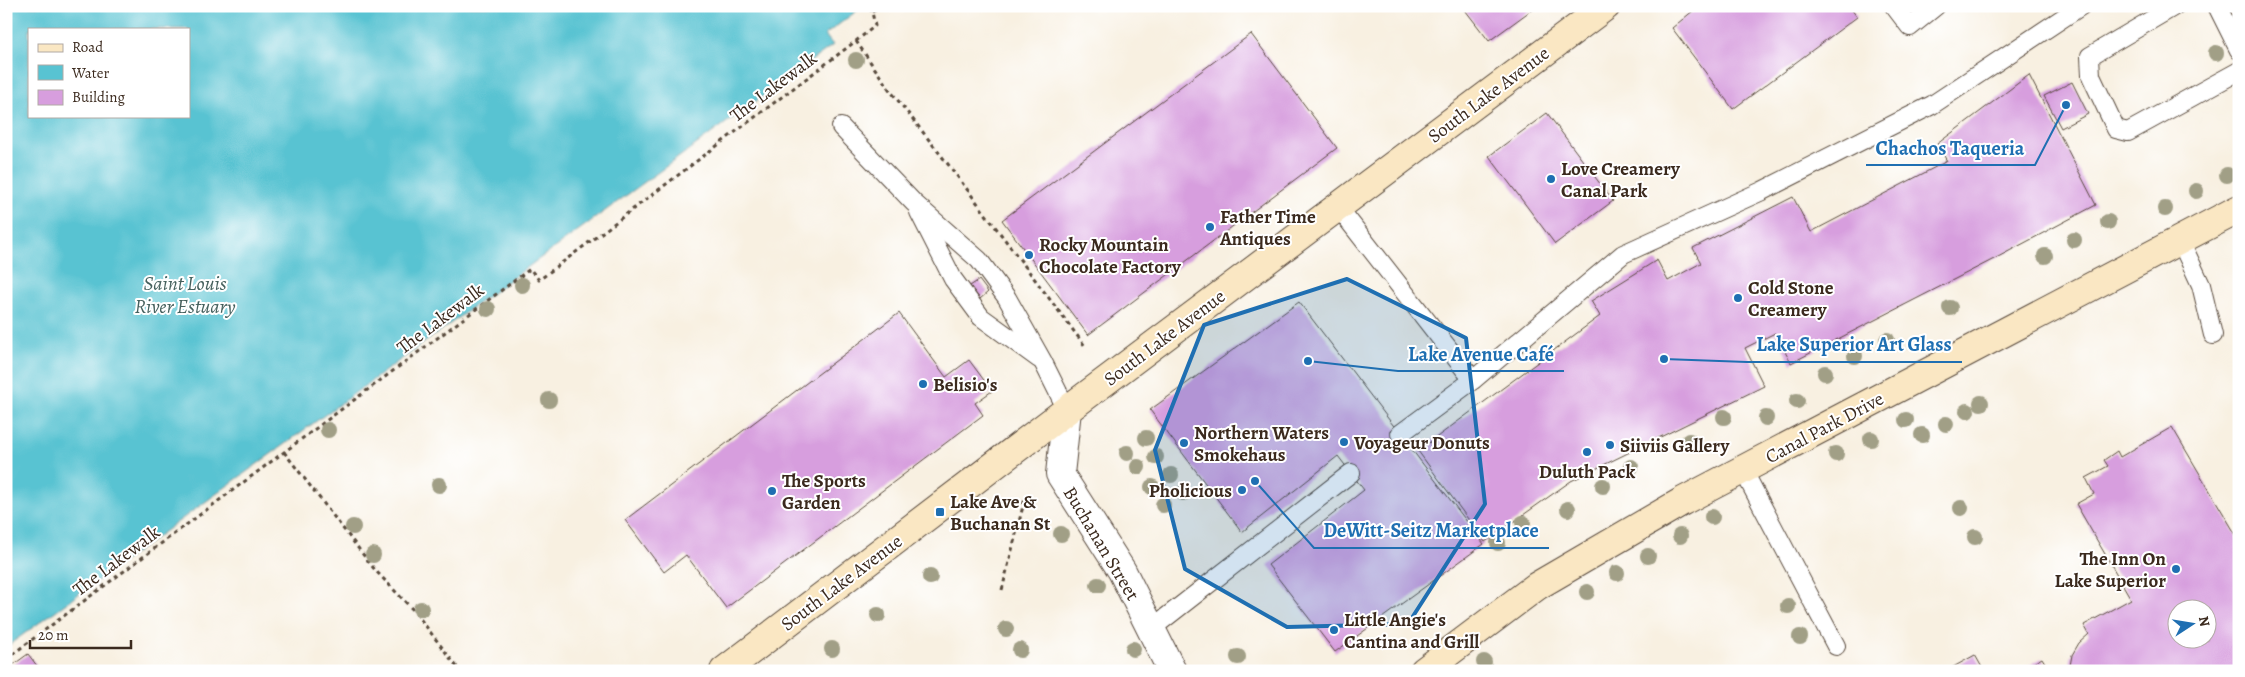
<svg xmlns="http://www.w3.org/2000/svg" width="2245" height="677" viewBox="0 0 2245 677" font-family="Alegreya,serif">
<style>
.water{fill:#58c3d2;stroke:#4a7678;fill-rule:evenodd}
.building{fill:#d79ede;fill-rule:evenodd}
.lines{fill:none;stroke-linecap:round;stroke-linejoin:round}
.lane-casing{stroke:#57483b;stroke-width:20}
.street-casing{stroke:#57483b;stroke-width:30}
.secondary-casing{stroke:#57483b;stroke-width:30}
.path{stroke:#57483b;stroke-width:3;stroke-dasharray:4 4;stroke-linecap:butt}
.lane{stroke:#fff;stroke-width:18}
.street{stroke:#fff;stroke-width:28}
.secondary{stroke:#fae7c3;stroke-width:28}
.tree{fill:#a19f86}
.marked{fill:#1f6fb2;fill-opacity:0.2;stroke:#1f6fb2;stroke-width:4;stroke-linejoin:round}
.poi-dot{fill:#1f6fb2;stroke:#fff;stroke-width:2}
.labels{text-anchor:middle;stroke-width:4;stroke-linejoin:round;paint-order:stroke}
.street-label{font-size:19px;fill:#3b2a1e;stroke:#fff}
.poi-label{font-size:19px;font-weight:bold;fill:#3b2a1e;stroke:#fff;text-anchor:start}
.water-label{font-size:20px;font-style:italic;fill:#45605d;stroke:#fff}
.leader{fill:none;stroke:#1f6fb2;stroke-width:2}
.callout-dot{fill:#1f6fb2;stroke:#fff;stroke-width:2}
.callout-label{font-size:20px;text-anchor:middle;font-weight:bold;fill:#1f6fb2;stroke:#fff;stroke-width:4;stroke-linejoin:round;paint-order:stroke}
</style>
<rect width="100%" height="100%" fill="#fff"/>
<filter id="ink" filterUnits="userSpaceOnUse"><feTurbulence type="fractalNoise" baseFrequency=".02" numOctaves="2"/><feDisplacementMap in="SourceGraphic" scale="10" xChannelSelector="R" yChannelSelector="G"/><feConvolveMatrix kernelMatrix="1 2 1 2 8 2 1 2 1" color-interpolation-filters="sRGB"/></filter>
<filter id="wash" filterUnits="userSpaceOnUse"><feTurbulence type="fractalNoise" baseFrequency=".0096" numOctaves="4" result="noise"/><feDisplacementMap in="SourceGraphic" scale="20" xChannelSelector="R" yChannelSelector="G"/><feGaussianBlur stdDeviation="1.12" result="paint"/><feColorMatrix in="noise" values="0 0 0 0 0 0 0 0 0 0 0 0 0 0 0 0 0 1.4 0 .05"/><feComposite in="paint" operator="in"/></filter>
<g filter="url(#wash)">
<rect width="100%" height="100%" fill="#f8f0e1"/>
<!-- water -->
<path class="water" d="M 6,6 L 863,6 L 825,35 L 833,45 L 6,647 ZM 29,29 L 189,29 L 189,116 L 29,116 Z"/>
<g id="blocks">
<!-- building -->
<g class="building">
<polygon points="1462,6 1537,6 1489,41"/>
<polygon points="1699,6 1849,6 1857,17 1733,109 1672,28"/>
<polygon points="1251,34 1337,148 1088,335 1002,220"/>
<polygon points="2029,75 2096,205 1996,258 1791,363 1775,333 1745,348 1764,386 1571,481 1485,542 1418,451 1600,316 1591,301 1657,260 1668,281 1701,263 1693,248 1793,197 1811,232 1947,161 1937,144"/>
<polygon points="2072,82 2088,114 2061,128 2044,96"/>
<polygon points="1547,113 1613,201 1555,244 1489,156"/>
<polygon points="979,280 988,292 980,299 970,286"/>
<polygon points="1299,302 1484,544 1335,652 1268,565 1364,490 1338,456 1242,532 1150,410"/>
<polygon points="899,313 946,377 969,360 992,391 975,403 983,415 726,608 686,555 664,572 625,520"/>
<path d="M 2172,427 L 2239,540 L 2239,671 L 2069,671 L 2072,655 L 2079,643 L 2089,634 L 2084,625 L 2131,599 L 2076,504 L 2094,494 L 2086,478 L 2108,466 L 2104,460 L 2117,451 L 2120,457 ZM 2178,610 L 2208,610 L 2208,640 L 2178,640 Z"/>
<polygon points="28,654 41,671 6,671 6,670"/>
<polygon points="1975,655 1984,671 1946,671"/>
<polygon points="2042,658 2050,671 2020,671"/>
</g>
</g>
</g>
<g filter="url(#ink)">
<use href="#blocks" fill-opacity="0" stroke="#57483b" stroke-width="1"/>
<g class="lines">
<defs>
<g id="lane">
<polyline points="1894,6 1910,27 1936,6"/>
<polyline points="2175,6 2090,56 2091,76 2116,129 2128,132 2239,71"/>
<polyline points="2217,6 2239,50"/>
<polyline points="841,127 914,203 979,260 1007,298 1043,362 1067,410"/>
<polyline points="1338,207 1473,380 1623,254 1762,191 1932,105 2081,6"/>
<polyline points="919,212 953,279 981,317 1039,359"/>
<polyline points="2180,240 2201,285 2213,335"/>
<polyline points="1400,434 1473,380"/>
<polyline points="1743,470 1836,646"/>
<polyline points="1151,629 1351,473"/>
</g>
<polyline id="street" points="1067,410 1060,474 1122,571 1172,671"/>
<g id="secondary">
<polyline points="724,671 1067,410 1606,6"/>
<polyline points="1424,671 1537,586 1683,501 2239,209"/>
</g>
</defs>
<!-- lane casing -->
<use href="#lane" class="lane-casing"/>
<!-- street casing -->
<use href="#street" class="street-casing"/>
<!-- secondary casing -->
<use href="#secondary" class="secondary-casing"/>
<!-- path -->
<g class="path">
<polyline points="872,12 879,6"/>
<polyline points="856,41 889,89 951,168 1085,346"/>
<polyline points="284,452 375,570 415,612 460,671"/>
<polyline points="1002,590 1025,498"/>
<polyline points="6,659 530,269 539,280 856,41 875,26 872,12 868,6"/>
</g>
<!-- lane -->
<use href="#lane" class="lane"/>
<!-- street -->
<use href="#street" class="street"/>
<!-- secondary -->
<use href="#secondary" class="secondary"/>
</g>
<!-- trees -->
<g class="tree">
<circle cx="2216" cy="53" r="8"/>
<circle cx="856" cy="60" r="8"/>
<circle cx="2227" cy="175" r="8"/>
<circle cx="2196" cy="191" r="8"/>
<circle cx="2165" cy="209" r="8"/>
<circle cx="2108" cy="222" r="8"/>
<circle cx="2074" cy="240" r="8"/>
<circle cx="2045" cy="256" r="8"/>
<circle cx="522" cy="285" r="8"/>
<circle cx="1950" cy="308" r="8"/>
<circle cx="488" cy="309" r="8"/>
<circle cx="1887" cy="340" r="8"/>
<circle cx="1855" cy="356" r="8"/>
<circle cx="1825" cy="373" r="8"/>
<circle cx="549" cy="400" r="8"/>
<circle cx="1797" cy="401" r="8"/>
<circle cx="1981" cy="403" r="8"/>
<circle cx="1967" cy="411" r="8"/>
<circle cx="1724" cy="417" r="8"/>
<circle cx="1766" cy="418" r="8"/>
<circle cx="1906" cy="420" r="8"/>
<circle cx="1946" cy="424" r="8"/>
<circle cx="328" cy="430" r="8"/>
<circle cx="1922" cy="435" r="8"/>
<circle cx="1146" cy="438" r="8"/>
<circle cx="1871" cy="439" r="8"/>
<circle cx="1689" cy="441" r="8"/>
<circle cx="1127" cy="453" r="8"/>
<circle cx="1836" cy="454" r="8"/>
<circle cx="1156" cy="457" r="8"/>
<circle cx="1138" cy="467" r="8"/>
<circle cx="1631" cy="467" r="8"/>
<circle cx="1171" cy="475" r="8"/>
<circle cx="439" cy="485" r="8"/>
<circle cx="1603" cy="486" r="8"/>
<circle cx="1152" cy="487" r="8"/>
<circle cx="1183" cy="493" r="8"/>
<circle cx="1163" cy="505" r="8"/>
<circle cx="1961" cy="508" r="8"/>
<circle cx="1568" cy="509" r="8"/>
<circle cx="1712" cy="517" r="8"/>
<circle cx="1523" cy="523" r="8"/>
<circle cx="353" cy="527" r="8"/>
<circle cx="1061" cy="534" r="8"/>
<circle cx="1680" cy="536" r="8"/>
<circle cx="1975" cy="537" r="8"/>
<circle cx="1498" cy="543" r="8"/>
<circle cx="373" cy="555" r="8"/>
<circle cx="1648" cy="556" r="8"/>
<circle cx="1617" cy="573" r="8"/>
<circle cx="930" cy="577" r="8"/>
<circle cx="1098" cy="585" r="8"/>
<circle cx="1587" cy="592" r="8"/>
<circle cx="1788" cy="606" r="8"/>
<circle cx="421" cy="609" r="8"/>
<circle cx="878" cy="615" r="8"/>
<circle cx="1006" cy="629" r="8"/>
<circle cx="1800" cy="637" r="8"/>
<circle cx="832" cy="649" r="8"/>
<circle cx="1133" cy="649" r="8"/>
<circle cx="1020" cy="650" r="8"/>
<circle cx="1238" cy="657" r="8"/>
<circle cx="1484" cy="662" r="8"/>
</g>
</g>
<!-- marked area -->
<path class="marked" d="M 1347,279 L 1466,338 L 1485,504 L 1408,624 L 1287,627 L 1185,569 L 1155,450 L 1204,325 Z"/>
<!-- markers -->
<g class="poi-dot">
<circle cx="1551" cy="179" r="5"/>
<circle cx="1210" cy="227" r="5"/>
<circle cx="1029" cy="255" r="5"/>
<circle cx="1738" cy="298" r="5"/>
<circle cx="923" cy="384" r="5"/>
<circle cx="1344" cy="442" r="5"/>
<circle cx="1184" cy="443" r="5"/>
<circle cx="1610" cy="445" r="5"/>
<circle cx="1587" cy="452" r="5"/>
<circle cx="1242" cy="490" r="5"/>
<circle cx="772" cy="491" r="5"/>
<rect x="935" y="507" width="10" height="10" rx="2.5"/>
<circle cx="2176" cy="569" r="5"/>
<circle cx="1334" cy="630" r="5"/>
</g>
<g class="labels">
<!-- street labels -->
<g class="street-label">
<text transform="translate(773 86) rotate(-37)" y="7">The Lakewalk</text>
<text transform="translate(1488 94) rotate(-37)" y="7">South Lake Avenue</text>
<text transform="translate(440 318) rotate(-37)" y="7">The Lakewalk</text>
<text transform="translate(1164 337) rotate(-37)" y="7">South Lake Avenue</text>
<text transform="translate(1824 427) rotate(-28)" y="7">Canal Park Drive</text>
<text transform="translate(1102 543) rotate(59)" y="7">Buchanan Street</text>
<text transform="translate(116 560) rotate(-37)" y="7">The Lakewalk</text>
<text transform="translate(841 582) rotate(-37)" y="7">South Lake Avenue</text>
</g>
<!-- poi labels -->
<g class="poi-label">
<text x="1561" y="175">Love Creamery<tspan x="1561" dy="22">Canal Park</tspan></text>
<text x="1220" y="223">Father Time<tspan x="1220" dy="22">Antiques</tspan></text>
<text x="1039" y="251">Rocky Mountain<tspan x="1039" dy="22">Chocolate Factory</tspan></text>
<text x="1748" y="294">Cold Stone<tspan x="1748" dy="22">Creamery</tspan></text>
<text x="933" y="391">Belisio's</text>
<text x="1194" y="439">Northern Waters<tspan x="1194" dy="22">Smokehaus</tspan></text>
<text x="1354" y="449">Voyageur Donuts</text>
<text x="1620" y="452">Siiviis Gallery</text>
<text x="1587" y="478" text-anchor="middle">Duluth Pack</text>
<text x="782" y="487">The Sports<tspan x="782" dy="22">Garden</tspan></text>
<text x="1232" y="497" text-anchor="end">Pholicious</text>
<text x="950" y="508">Lake Ave &amp;<tspan x="950" dy="22">Buchanan St</tspan></text>
<text x="2166" y="565" text-anchor="end">The Inn On<tspan x="2166" dy="22">Lake Superior</tspan></text>
<text x="1344" y="626">Little Angie's<tspan x="1344" dy="22">Cantina and Grill</tspan></text>
</g>
<!-- water labels -->
<g class="water-label">
<text x="185" y="290">Saint Louis<tspan x="185" dy="23">River Estuary</tspan></text>
</g>
</g>
<!-- callouts -->
<path class="leader" d="M2066 105L2035 165H1866M1664 359L1747 362H1962M1308 361L1398 371H1564M1255 481L1314 548H1549"/>
<g class="callout-dot">
<circle cx="2066" cy="105" r="5"/>
<circle cx="1664" cy="359" r="5"/>
<circle cx="1308" cy="361" r="5"/>
<circle cx="1255" cy="481" r="5"/>
</g>
<g class="callout-label">
<text x="1950" y="155">Chachos Taqueria</text>
<text x="1854" y="351">Lake Superior Art Glass</text>
<text x="1481" y="361">Lake Avenue Café</text>
<text x="1431" y="537">DeWitt-Seitz Marketplace</text>
</g>
<!-- margin -->
<rect width="2245" height="677" fill="none" stroke="#fff" stroke-width="25"/>
<!-- legend -->
<rect x="28" y="28" width="162" height="90" fill="#ffffff" stroke="#b1aaa5"/>
<rect x="38" y="44" width="25" height="8" fill="#fae7c3" stroke="#b1aaa5"/>
<text x="72" y="52" font-size="15" fill="#3b2a1e">Road</text>
<rect x="38" y="65" width="25" height="15" fill="#58c3d2" stroke="#b1aaa5"/>
<text x="72" y="78" font-size="15" fill="#3b2a1e">Water</text>
<rect x="38" y="90" width="25" height="15" fill="#d79ede" stroke="#b1aaa5"/>
<text x="72" y="102" font-size="15" fill="#3b2a1e">Building</text>
<!-- north arrow -->
<g transform="translate(2192 624) rotate(78)"><circle r="24" fill="#ffffff" stroke="#b1aaa5"/>
<path d="M0-4L9 19L0 12L-9 19Z" fill="#1f6fb2"/>
<text y="-8" font-size="14" font-weight="bold" text-anchor="middle" fill="#3b2a1e">N</text>
</g>
<!-- scale -->
<path d="M30 640v8h101v-8" fill="none" stroke="#3b2a1e" stroke-width="2.5"/>
<text x="38" y="640" font-size="15" fill="#3b2a1e" stroke="#ffffff" stroke-width="4" paint-order="stroke">20 m</text>
</svg>
